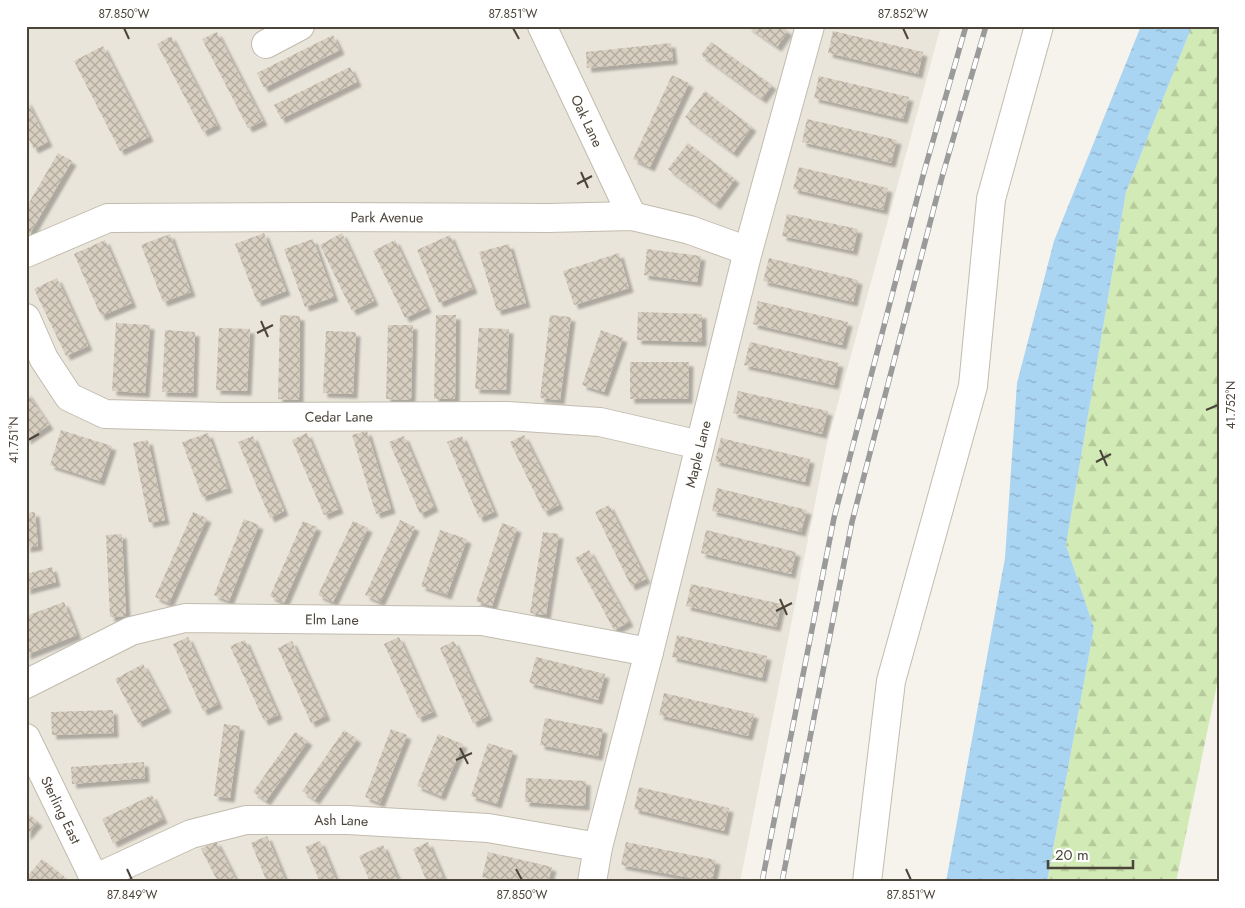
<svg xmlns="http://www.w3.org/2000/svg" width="1245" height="908" viewBox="0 0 1245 908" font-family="Jost,sans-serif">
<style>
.residential{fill:#eae5da}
.forest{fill:url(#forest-firs)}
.water{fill:url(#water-ripples)}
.building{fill:url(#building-cross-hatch);filter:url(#shadow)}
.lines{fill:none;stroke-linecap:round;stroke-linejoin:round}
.minor-casing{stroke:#c2bbae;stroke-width:30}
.minor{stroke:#fff;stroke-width:28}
.rail-casing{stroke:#9a9a9a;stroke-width:5.5}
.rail{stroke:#fff;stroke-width:4;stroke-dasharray:11;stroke-linecap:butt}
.ticks{fill:none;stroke:#4b4439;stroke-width:2}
.labels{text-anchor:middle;stroke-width:4;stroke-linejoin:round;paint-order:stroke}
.street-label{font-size:14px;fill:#4b4439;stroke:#fff}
.neatline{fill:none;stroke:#4b4439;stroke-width:2}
.ticks-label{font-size:12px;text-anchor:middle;fill:#4b4439}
</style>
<defs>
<pattern id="forest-firs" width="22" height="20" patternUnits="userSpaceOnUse" patternTransform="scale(1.25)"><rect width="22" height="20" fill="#d2eab5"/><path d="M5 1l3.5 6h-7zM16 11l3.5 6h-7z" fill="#b6ca9c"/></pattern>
<pattern id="water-ripples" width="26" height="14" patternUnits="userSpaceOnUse" patternTransform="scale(1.25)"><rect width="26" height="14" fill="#a9d4f2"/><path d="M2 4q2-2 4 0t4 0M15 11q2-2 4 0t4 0" fill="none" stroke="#8caec5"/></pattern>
<pattern id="building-cross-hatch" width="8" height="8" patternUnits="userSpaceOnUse" patternTransform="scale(1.25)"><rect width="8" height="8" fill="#d8cfc1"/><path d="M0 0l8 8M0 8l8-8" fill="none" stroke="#b1aa9e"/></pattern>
<filter id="shadow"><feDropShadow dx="4.5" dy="4.5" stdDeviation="1" flood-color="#0004"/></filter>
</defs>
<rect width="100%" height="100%" fill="#f6f3ec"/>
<!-- residential -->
<polygon class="residential" points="26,26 941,26 827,443 740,882 26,882"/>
<!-- forest -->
<polygon class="forest" points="1192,26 1219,26 1219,675 1176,882 1047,882 1094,628 1066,545 1126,192"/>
<!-- water -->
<polygon class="water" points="1141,26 1192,26 1126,192 1066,545 1094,628 1047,882 946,882 1005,558 1017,383 1054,241"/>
<!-- building -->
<g class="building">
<polygon points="747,26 780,26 788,31 777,47"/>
<polygon points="833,31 923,52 918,74 828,53"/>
<polygon points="217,32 263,121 248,128 202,39"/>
<polygon points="333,35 340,50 264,88 257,73"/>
<polygon points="171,36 217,125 203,132 157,44"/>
<polygon points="711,42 772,85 762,99 701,55"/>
<polygon points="671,43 673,60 587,68 586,52"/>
<polygon points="103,46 149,137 120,151 74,61"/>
<polygon points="350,67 357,82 281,119 274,105"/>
<polygon points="672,75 689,83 650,167 633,159"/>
<polygon points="819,76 909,97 903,119 814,98"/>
<polygon points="705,91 752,127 733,153 685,117"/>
<polygon points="26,99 48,142 34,149 26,134"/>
<polygon points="807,119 897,140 891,163 802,142"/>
<polygon points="688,143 735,179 716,205 668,169"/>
<polygon points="58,153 72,161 29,235 26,233 26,208"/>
<polygon points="799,167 888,188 883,210 793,189"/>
<polygon points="787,214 858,229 853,251 782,236"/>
<polygon points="264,233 286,291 257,302 235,244"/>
<polygon points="342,233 374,301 352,311 320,245"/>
<polygon points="170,234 191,292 163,302 141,245"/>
<polygon points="450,235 473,289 439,303 417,250"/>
<polygon points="313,239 334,297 305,307 284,249"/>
<polygon points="105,240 132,303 101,316 74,254"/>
<polygon points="395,240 427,308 405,318 373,251"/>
<polygon points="509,244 526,303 497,311 479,252"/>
<polygon points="647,249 701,256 697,282 644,275"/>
<polygon points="619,253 629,288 574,305 563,271"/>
<polygon points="769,258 858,280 853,302 763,281"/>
<polygon points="57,278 88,346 66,356 34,289"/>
<polygon points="758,301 848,322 842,345 753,324"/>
<polygon points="638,312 702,314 702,342 637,340"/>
<polygon points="280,315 300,316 299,400 278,399"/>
<polygon points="436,315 456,315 455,399 434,399"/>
<polygon points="550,315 571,317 560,400 540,398"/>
<polygon points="116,323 150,325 145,393 112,391"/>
<polygon points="388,325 413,325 411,400 386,399"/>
<polygon points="219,328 250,329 247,391 216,390"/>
<polygon points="479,328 509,329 506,390 475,389"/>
<polygon points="165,330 195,332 193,393 162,392"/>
<polygon points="601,330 623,338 604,392 582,385"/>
<polygon points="326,331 356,332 353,394 323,393"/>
<polygon points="750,342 839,363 834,385 744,365"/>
<polygon points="630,362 689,362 688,399 630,399"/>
<polygon points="26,391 49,425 26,440"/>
<polygon points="738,391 828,411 822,434 733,413"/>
<polygon points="61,430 112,446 100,481 50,465"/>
<polygon points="367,431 391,509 376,514 352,435"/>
<polygon points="208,433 228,488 202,497 182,442"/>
<polygon points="307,433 339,509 324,515 292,440"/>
<polygon points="524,435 559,505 544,512 510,442"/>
<polygon points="253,436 284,511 270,518 238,442"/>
<polygon points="404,436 434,507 420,514 389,442"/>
<polygon points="462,436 494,512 479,518 447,442"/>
<polygon points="721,438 810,459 805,482 715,461"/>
<polygon points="148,440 165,520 149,523 133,443"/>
<polygon points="717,488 807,510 801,532 712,511"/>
<polygon points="609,505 646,579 631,586 595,512"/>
<polygon points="35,512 38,546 26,548 26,513"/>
<polygon points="193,512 207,518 169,603 155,597"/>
<polygon points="244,519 259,525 229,601 214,595"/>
<polygon points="400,520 415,527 380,602 365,595"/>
<polygon points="303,521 317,527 284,603 270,596"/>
<polygon points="353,521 368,528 333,602 318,595"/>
<polygon points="502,523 517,528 492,606 476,601"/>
<polygon points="440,530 467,539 447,595 421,586"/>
<polygon points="706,530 796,552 791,574 701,553"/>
<polygon points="543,532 559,534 546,615 530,613"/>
<polygon points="122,534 126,616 110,617 106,535"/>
<polygon points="589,550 629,622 614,630 575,558"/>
<polygon points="52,567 56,582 26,590 26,574"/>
<polygon points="691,584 781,604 776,627 686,606"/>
<polygon points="64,602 77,635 26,655 26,616"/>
<polygon points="677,635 767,656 762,678 672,657"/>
<polygon points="188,637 218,704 203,711 173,644"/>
<polygon points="399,637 433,712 418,718 384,644"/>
<polygon points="245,640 278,715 264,721 230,646"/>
<polygon points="292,641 326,716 311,723 278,648"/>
<polygon points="454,641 488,716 473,723 440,648"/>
<polygon points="536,657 605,674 598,700 529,683"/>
<polygon points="143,664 167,708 138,723 115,679"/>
<polygon points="664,693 754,714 748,736 659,715"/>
<polygon points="113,710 114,733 52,735 51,712"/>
<polygon points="545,718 603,729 598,756 540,745"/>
<polygon points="224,724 240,726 230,798 214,796"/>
<polygon points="391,729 407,735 380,803 365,797"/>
<polygon points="344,730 357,739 315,800 302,791"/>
<polygon points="295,732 308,741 266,801 253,792"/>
<polygon points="438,734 463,744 441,796 417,786"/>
<polygon points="488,743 513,751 497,804 471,796"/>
<polygon points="144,762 145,778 72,784 71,767"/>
<polygon points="526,778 586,781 585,806 525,802"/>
<polygon points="639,787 729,808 724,831 634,809"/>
<polygon points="152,795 163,819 113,843 102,819"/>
<polygon points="26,812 38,822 26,836"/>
<polygon points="267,836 286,882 267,882 251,843"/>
<polygon points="216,841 237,882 218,882 201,849"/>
<polygon points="320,841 337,882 320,882 305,847"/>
<polygon points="428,842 445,882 427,882 413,849"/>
<polygon points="626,842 716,860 712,882 621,865"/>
<polygon points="383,845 399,882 370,882 359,856"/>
<polygon points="488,852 552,867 548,882 502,882 482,877"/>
<polygon points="42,859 68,880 67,882 26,882 26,878"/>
</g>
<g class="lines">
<defs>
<g id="minor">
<path id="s1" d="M 542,26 L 632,216"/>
<polyline points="266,44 300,26"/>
<path id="s2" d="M 26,253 L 108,218 L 323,217 L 548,218 L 632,216 L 690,230 L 748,251"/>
<path id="s3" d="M 26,318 L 44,359 L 69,397 L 105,414 L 222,417 L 507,416 L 600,422 L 700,445"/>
<path id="s4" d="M 26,684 L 131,631 L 185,618 L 482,621 L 649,652"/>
<path id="s5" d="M 26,738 L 96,882"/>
<path id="s6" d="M 94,879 L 191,834 L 246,820 L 347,820 L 488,828 L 598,847"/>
<path id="s7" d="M 592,882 L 598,847 L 649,652 L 748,251 L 810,26"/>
<polyline points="867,882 891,681 973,386 991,199 1039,26"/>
</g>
</defs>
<!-- minor casing -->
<use href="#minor" class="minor-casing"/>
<!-- minor -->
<use href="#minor" class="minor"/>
<defs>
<g id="rail">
<polyline points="762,882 834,518 924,172 966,26"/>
<polyline points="782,882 852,522 942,177 986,26"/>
</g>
</defs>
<!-- rail casing -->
<use href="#rail" class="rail-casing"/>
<!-- rail -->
<use href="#rail" class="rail"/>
</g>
<!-- ticks -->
<path class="ticks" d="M 124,28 L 129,39M 513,28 L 519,39M 903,28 L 908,39M 581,172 L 588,188M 577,184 L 592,176M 261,321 L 268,337M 257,333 L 273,325M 1206,410 L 1218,405M 28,440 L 39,434M 1100,450 L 1107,466M 1096,462 L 1111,454M 780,599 L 787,615M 776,611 L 792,603M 460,748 L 468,764M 456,760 L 472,753M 127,869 L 132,880M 516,869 L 522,880M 906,869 L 911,880"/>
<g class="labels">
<!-- street labels -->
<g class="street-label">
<text dy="5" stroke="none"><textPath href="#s1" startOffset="105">Oak Lane</textPath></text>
<text dy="5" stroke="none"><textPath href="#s2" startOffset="368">Park Avenue</textPath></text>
<text dy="5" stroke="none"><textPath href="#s3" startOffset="364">Cedar Lane</textPath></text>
<text dy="5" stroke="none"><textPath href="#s7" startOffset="441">Maple Lane</textPath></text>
<text dy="5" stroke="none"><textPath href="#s4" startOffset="320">Elm Lane</textPath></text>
<text dy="5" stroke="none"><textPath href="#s5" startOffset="80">Sterling East</textPath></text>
<text dy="5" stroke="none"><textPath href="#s6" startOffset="259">Ash Lane</textPath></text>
</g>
</g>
<!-- border -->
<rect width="1245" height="908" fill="none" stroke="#ffffff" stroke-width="55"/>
<!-- scale -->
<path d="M1048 860v8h85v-8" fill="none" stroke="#4b4439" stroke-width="2.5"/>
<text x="1055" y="860" font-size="15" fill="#4b4439" stroke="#ffffff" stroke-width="4" paint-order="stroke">20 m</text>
<rect x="28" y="28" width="1190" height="852" class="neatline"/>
<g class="ticks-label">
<text x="124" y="18">87.850°W</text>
<text x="513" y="18">87.851°W</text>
<text x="903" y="18">87.852°W</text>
<text transform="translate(1231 405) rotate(-90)" y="4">41.752°N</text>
<text transform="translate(14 440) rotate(-90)" y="4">41.751°N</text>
<text x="132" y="899">87.849°W</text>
<text x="522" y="899">87.850°W</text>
<text x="911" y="899">87.851°W</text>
</g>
</svg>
